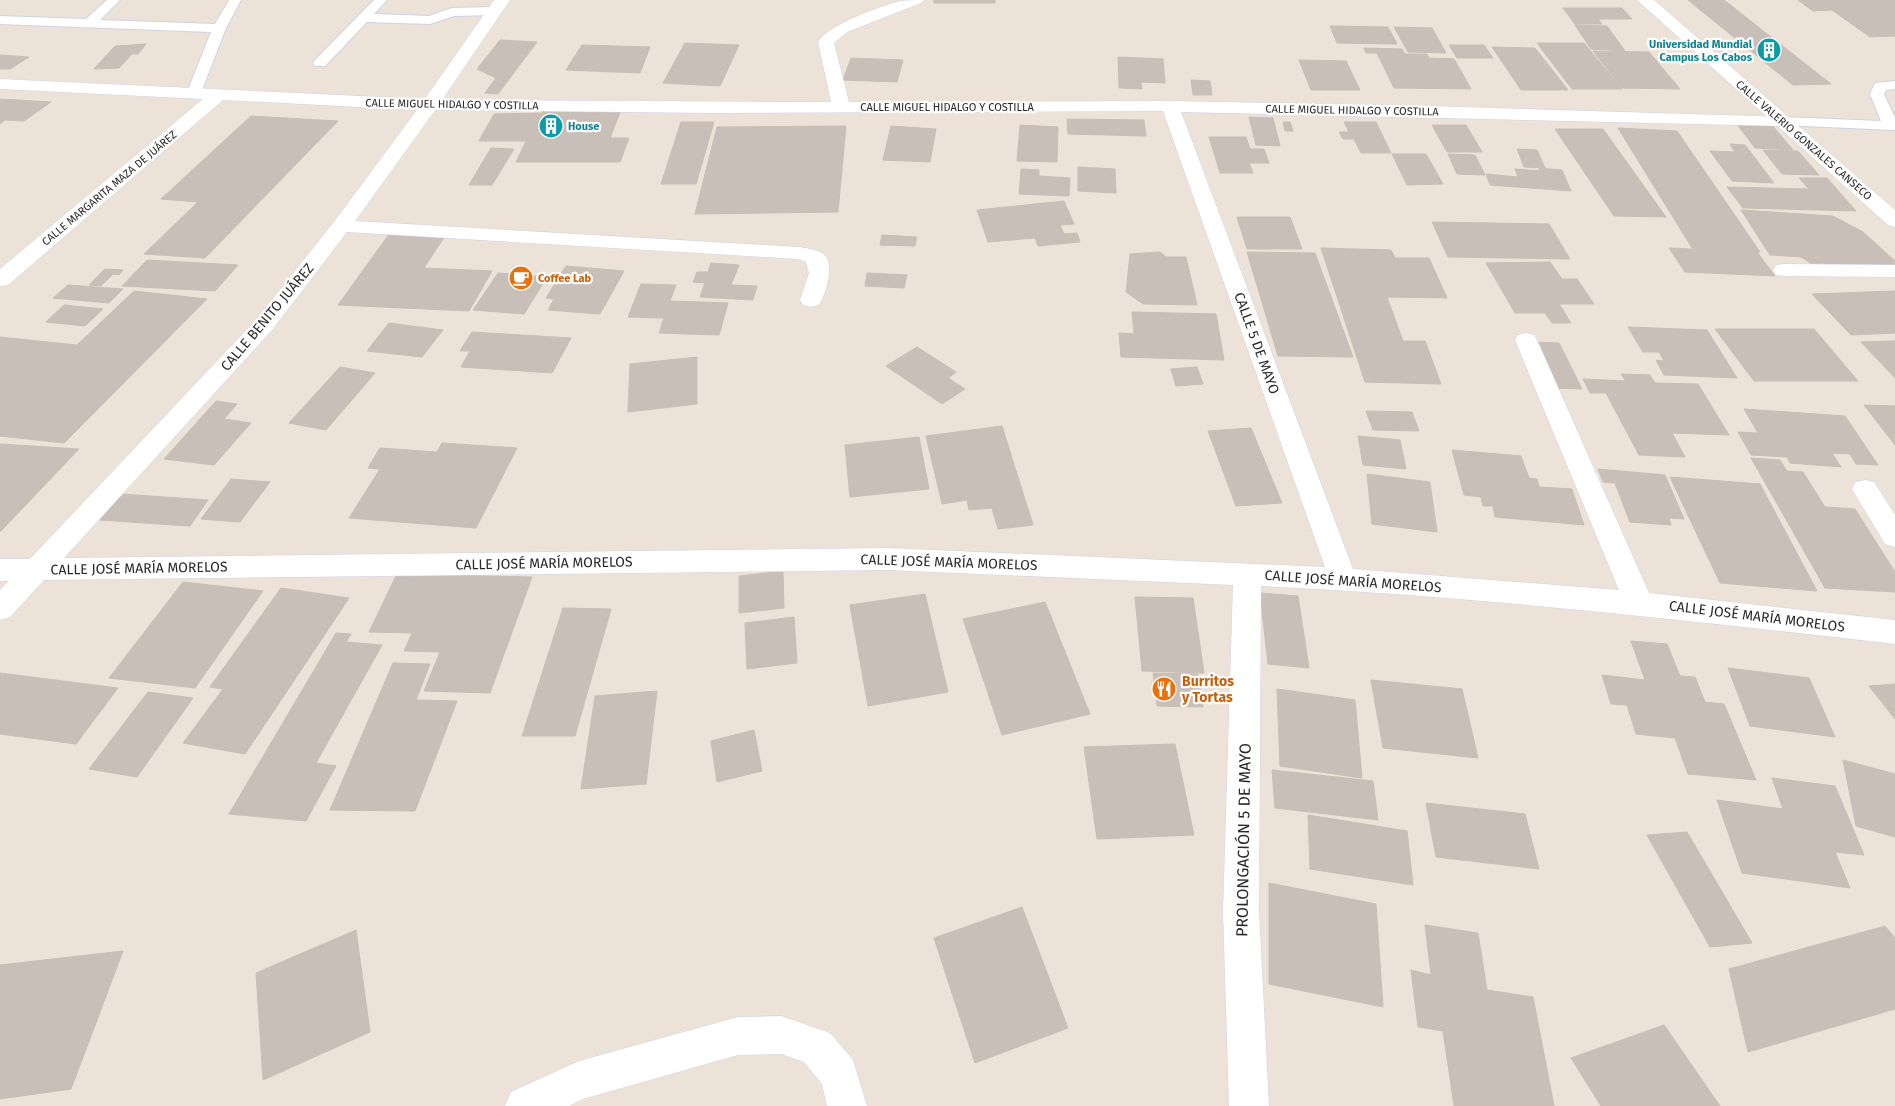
<svg xmlns="http://www.w3.org/2000/svg" width="1895" height="1106" viewBox="0 0 1895 1106" font-family="'Fira Sans',sans-serif">
<style>
.building{fill:#c8bfb8;stroke:#c8beb2}
.lines{fill:none;stroke-linecap:round;stroke-linejoin:round}
.lane-casing{stroke:#ced4e4;stroke-width:2}
.street-casing{stroke:#ced4e4;stroke-width:1}
.secondary-casing{stroke:#ced4e4;stroke-width:1}
.lane{fill:#fff;fill-rule:evenodd}
.street{fill:#fff;fill-rule:evenodd}
.secondary{fill:#fff;fill-rule:evenodd}
.labels{text-anchor:middle;stroke-width:4.5;stroke-linejoin:round;paint-order:stroke}
.far-culture-label{font-size:11px;font-weight:bold;fill:#0d838f;stroke:#fff;text-anchor:end}
.far-street-label{font-size:11px;fill:#292929;stroke:#fff}
.far-food-label{font-size:11px;font-weight:bold;fill:#c56008;stroke:#fff;text-anchor:start}
.street-label{font-size:14px;fill:#292929;stroke:#fff}
.food-label{font-size:14px;font-weight:bold;fill:#c56008;stroke:#fff;text-anchor:start}
.near-street-label{font-size:16px;fill:#292929;stroke:#fff}
</style>
<rect width="100%" height="100%" fill="#ede2d8"/>
<!-- building -->
<g class="building">
<rect x="934" y="0" width="61" height="3"/>
<polygon points="1688,0 1724,0 1831,84 1793,85"/>
<polygon points="1798,0 1895,0 1895,36 1870,37 1832,10 1813,11"/>
<polygon points="1563,8 1622,8 1632,19 1598,19 1602,24 1575,24"/>
<polygon points="1575,25 1607,26 1625,51 1591,49"/>
<polygon points="1330,26 1388,27 1397,44 1337,43"/>
<polygon points="1394,27 1432,28 1446,53 1408,52"/>
<polygon points="500,40 537,42 498,94 485,93 496,78 477,69"/>
<polygon points="685,43 739,45 720,86 663,83"/>
<polygon points="1537,43 1584,43 1622,89 1572,89"/>
<polygon points="146,44 138,54 132,54 119,68 94,69 115,46"/>
<polygon points="582,45 650,47 640,73 566,70"/>
<polygon points="1449,45 1484,45 1493,58 1457,58"/>
<polygon points="1492,47 1535,48 1568,90 1521,90"/>
<polygon points="1364,48 1402,49 1405,54 1427,54 1429,58 1454,59 1471,89 1394,88 1377,53 1366,53"/>
<polygon points="1593,51 1649,52 1680,89 1622,88"/>
<polygon points="0,55 29,57 10,69 0,69"/>
<polygon points="1118,57 1163,59 1165,83 1141,82 1142,89 1119,88"/>
<polygon points="851,58 903,60 897,82 843,80"/>
<polygon points="1299,60 1346,61 1360,90 1311,90"/>
<polygon points="1191,80 1210,81 1212,95 1193,95"/>
<polygon points="0,99 51,102 24,121 5,120 0,124"/>
<polygon points="621,110 610,138 629,138 620,162 516,162 526,141 479,141 494,114 542,113 543,111"/>
<polygon points="251,116 338,121 205,258 144,254 198,202 161,199"/>
<polygon points="1249,117 1273,118 1280,146 1256,145"/>
<polygon points="1067,119 1144,120 1146,136 1068,134"/>
<polygon points="681,122 714,122 696,184 661,184"/>
<polygon points="1283,122 1290,122 1293,131 1285,131"/>
<polygon points="1344,122 1376,122 1391,153 1361,153 1354,139 1343,139 1339,132 1349,132"/>
<polygon points="1736,123 1772,125 1793,150 1755,148"/>
<polygon points="1020,125 1058,127 1057,162 1017,161"/>
<polygon points="1432,125 1466,125 1482,152 1447,152"/>
<polygon points="846,126 838,212 695,214 717,127"/>
<polygon points="891,126 936,129 930,162 883,160"/>
<polygon points="1618,128 1677,131 1760,252 1692,248"/>
<polygon points="1555,129 1603,129 1666,217 1614,216"/>
<polygon points="1209,137 1246,137 1250,149 1264,149 1269,163 1249,163 1253,173 1220,173"/>
<polygon points="1730,144 1745,145 1774,183 1732,181 1710,151 1735,152"/>
<polygon points="491,148 514,149 492,185 469,185"/>
<polygon points="1517,149 1537,150 1545,168 1524,167"/>
<polygon points="1763,150 1798,151 1819,175 1782,174"/>
<polygon points="1392,154 1426,154 1443,184 1407,185"/>
<polygon points="1448,154 1475,155 1485,175 1457,174"/>
<polygon points="1078,167 1115,169 1116,193 1078,191"/>
<polygon points="1539,168 1562,170 1571,191 1490,185 1486,174 1518,177 1515,169 1540,171"/>
<polygon points="1021,169 1039,170 1039,176 1070,178 1069,196 1019,194"/>
<polygon points="1799,178 1827,178 1856,211 1743,208 1727,187 1809,189"/>
<polygon points="1064,201 1074,224 1060,225 1064,234 1077,233 1080,242 1038,246 1035,238 988,242 977,210"/>
<polygon points="1741,210 1833,216 1863,232 1895,261 1895,266 1828,269 1823,263 1812,264 1801,257 1770,255"/>
<polygon points="1237,217 1290,217 1302,249 1247,249"/>
<polygon points="1432,222 1549,224 1570,259 1448,257"/>
<polygon points="390,233 445,236 424,268 492,271 469,311 338,305"/>
<polygon points="882,235 917,237 915,246 880,245"/>
<polygon points="1321,248 1391,250 1395,258 1429,258 1447,298 1387,297 1403,341 1425,341 1441,384 1365,382"/>
<polygon points="1669,248 1757,252 1775,276 1685,272"/>
<polygon points="1160,252 1166,257 1186,257 1197,305 1143,304 1126,292 1130,254"/>
<polygon points="1247,252 1315,253 1353,357 1278,356"/>
<polygon points="147,260 238,265 215,291 122,286"/>
<polygon points="1550,262 1562,279 1577,279 1594,304 1559,304 1571,323 1552,323 1545,313 1515,313 1486,263"/>
<polygon points="711,263 739,265 731,285 757,286 753,300 700,297 705,283 693,282 697,272 708,272"/>
<polygon points="566,266 624,271 600,314 548,310 554,299 546,298"/>
<polygon points="105,269 123,270 119,275 113,274 101,286 89,285"/>
<polygon points="498,273 547,277 524,314 473,310"/>
<polygon points="867,273 907,275 904,288 865,286"/>
<polygon points="641,284 676,285 670,301 728,303 719,335 659,333 664,318 628,317"/>
<polygon points="68,285 123,289 109,303 53,298"/>
<polygon points="134,291 207,299 64,443 0,436 0,337 77,345"/>
<polygon points="1895,291 1895,333 1851,335 1812,294"/>
<polygon points="64,305 103,309 85,326 46,322"/>
<polygon points="1132,312 1216,314 1224,360 1121,357 1119,333 1134,334"/>
<polygon points="389,323 443,330 422,357 367,351"/>
<polygon points="1628,327 1707,330 1737,378 1664,375 1656,360 1664,361 1659,352 1643,352"/>
<polygon points="1715,329 1814,329 1858,381 1754,381"/>
<polygon points="472,332 571,338 552,373 461,367 470,351 460,351"/>
<polygon points="1895,341 1895,378 1861,342"/>
<polygon points="1531,342 1559,343 1582,389 1553,388"/>
<polygon points="917,347 956,372 948,378 965,389 942,404 886,366"/>
<polygon points="697,357 697,404 628,412 630,364"/>
<polygon points="340,367 375,373 326,430 289,423"/>
<polygon points="1197,367 1203,384 1176,386 1171,369"/>
<polygon points="1621,374 1650,375 1655,383 1698,384 1729,435 1672,433 1685,457 1639,455 1606,393 1590,393 1583,379 1626,381"/>
<polygon points="216,401 237,404 224,419 251,423 214,465 164,459"/>
<polygon points="1864,405 1895,406 1895,445"/>
<polygon points="1744,409 1845,416 1878,465 1856,464 1850,454 1832,453 1841,467 1790,463 1787,457 1751,455 1738,432 1758,433"/>
<polygon points="1366,411 1412,412 1419,431 1373,430"/>
<polygon points="1002,426 1033,525 998,529 992,508 969,510 967,500 942,504 926,436"/>
<polygon points="1251,428 1282,503 1236,506 1208,431"/>
<polygon points="1358,436 1400,440 1406,469 1363,465"/>
<polygon points="919,437 929,489 850,497 845,445"/>
<polygon points="442,443 517,448 476,528 349,518 380,469 368,468 380,448 437,452"/>
<polygon points="0,444 79,449 0,532"/>
<polygon points="1452,450 1521,456 1529,478 1537,479 1539,487 1572,489 1584,525 1495,517 1493,506 1483,506 1481,497 1464,495"/>
<polygon points="1751,458 1780,460 1787,471 1803,472 1825,507 1855,509 1895,572 1895,592 1825,588"/>
<polygon points="1598,469 1665,475 1684,519 1669,518 1671,525 1630,522 1615,483 1603,482"/>
<polygon points="1367,474 1430,482 1437,532 1372,524"/>
<polygon points="1670,477 1760,484 1817,591 1720,583"/>
<polygon points="231,479 270,482 240,522 201,519"/>
<polygon points="121,494 208,500 190,526 100,520"/>
<polygon points="783,571 784,608 739,613 739,576"/>
<polygon points="397,574 532,577 490,693 424,691 440,652 404,651 412,633 369,632"/>
<polygon points="183,582 263,591 195,688 109,678"/>
<polygon points="281,588 349,598 245,754 183,743 223,689 210,687"/>
<polygon points="1260,593 1298,596 1309,668 1268,664"/>
<polygon points="925,594 948,692 868,706 850,605"/>
<polygon points="1135,597 1193,598 1204,673 1142,671"/>
<polygon points="1045,602 1090,714 1002,735 963,619"/>
<polygon points="563,608 611,609 575,736 522,736"/>
<polygon points="794,617 797,663 747,669 745,623"/>
<polygon points="336,633 351,634 346,642 382,645 316,763 336,766 306,821 229,814"/>
<polygon points="1631,641 1667,644 1680,676 1695,677 1705,702 1724,704 1756,780 1688,774 1675,738 1636,734 1627,705 1611,704 1602,675 1645,680"/>
<polygon points="393,663 430,664 416,700 457,701 415,811 330,810"/>
<polygon points="1728,668 1809,678 1835,737 1750,726"/>
<polygon points="0,673 118,688 76,744 0,734"/>
<polygon points="1153,673 1198,674 1203,707 1157,706"/>
<polygon points="1371,680 1462,689 1478,758 1383,748"/>
<polygon points="1895,684 1895,719 1869,686"/>
<polygon points="1277,689 1355,700 1362,778 1280,766"/>
<polygon points="657,691 646,784 581,789 595,696"/>
<polygon points="148,692 193,698 137,777 89,769"/>
<polygon points="754,730 762,771 717,782 711,741"/>
<polygon points="1175,744 1194,835 1097,839 1084,747"/>
<polygon points="1843,760 1895,774 1895,837 1856,826"/>
<polygon points="1272,770 1373,781 1378,820 1275,808"/>
<polygon points="1772,778 1835,786 1864,855 1835,852 1850,888 1742,873 1717,800 1783,809"/>
<polygon points="1426,803 1525,814 1539,869 1436,857"/>
<polygon points="1308,815 1407,831 1413,885 1310,869"/>
<polygon points="1687,832 1752,943 1710,947 1647,835"/>
<polygon points="1269,883 1376,904 1383,1007 1269,984"/>
<polygon points="1022,907 1068,1028 975,1063 934,938"/>
<polygon points="1425,925 1478,933 1487,990 1533,997 1554,1106 1454,1106 1443,1031 1418,1027 1411,970 1431,975"/>
<polygon points="1885,926 1895,938 1895,1009 1748,1052 1729,969"/>
<polygon points="356,930 370,1032 263,1080 256,973"/>
<polygon points="123,951 71,1089 0,1099 0,965"/>
<polygon points="1664,1025 1720,1106 1601,1106 1571,1058"/>
</g>
<g class="lines">
<defs>
<g id="lane">
<polygon points="107,0 120,0 100,20 215,24 229,0 241,0 226,28 200,95 198,98 188,98 186,95 211,32 0,24 0,16 86,19"/>
<polygon points="374,0 387,0 374,14 429,16 452,8 494,7 500,11 494,15 454,16 430,24 367,22 325,66 315,66 313,63 315,60"/>
<polygon points="1895,81 1895,89 1886,90 1884,94 1895,118 1895,130 1782,125 1777,124 1775,121 1777,118 1782,117 1881,121 1870,94 1875,83"/>
</g>
<g id="street">
<path d="M 494,0 L 510,0 L 442,100 L 831,102 L 818,42 C 830,24 879,7 900,1 C 907,0 916,0 924,0 L 921,3 L 847,32 L 834,43 L 849,102 L 1170,101 L 1428,106 L 1788,117 L 1791,121 L 1788,125 L 1782,126 L 1181,112 L 1353,569 L 1619,590 L 1515,340 L 1518,335 L 1526,333 L 1534,335 L 1537,340 L 1649,593 L 1895,620 L 1895,644 C 1684,620 1473,596 1261,586 L 1259,911 L 1269,1106 L 1229,1106 L 1223,911 L 1233,585 L 888,570 L 44,580 L 10,617 L 0,620 L 0,590 L 9,581 L 0,581 L 0,559 L 30,559 L 256,320 L 334,222 L 417,110 L 223,100 L 8,285 L 0,286 L 0,269 L 203,99 L 0,89 L 0,79 L 425,99 ZM 435,110 L 714,113 L 1163,111 L 1325,567 L 888,548 L 64,558 L 272,330 L 347,232 L 798,259 L 806,262 L 809,273 L 800,300 L 803,305 L 811,307 L 819,305 C 826,293 836,264 823,254 C 817,250 806,248 800,247 L 355,221 Z"/>
<polygon points="1784,264 1895,265 1895,277 1784,276 1776,275 1773,270 1776,265"/>
<polygon points="1865,480 1874,482 1895,515 1895,547 1885,544 1852,489 1856,482"/>
<polygon points="781,1016 830,1033 853,1060 867,1106 827,1106 822,1084 804,1062 781,1054 738,1055 583,1099 569,1106 505,1106 511,1092 579,1061 738,1017"/>
</g>
<polygon id="secondary" points="1637,0 1654,0 1895,210 1895,227 1888,225"/>
</defs>
<!-- lane casing -->
<use href="#lane" class="lane-casing"/>
<!-- street casing -->
<use href="#street" class="street-casing"/>
<!-- secondary casing -->
<use href="#secondary" class="secondary-casing"/>
<!-- lane -->
<use href="#lane" class="lane"/>
<!-- street -->
<use href="#street" class="street"/>
<!-- secondary -->
<use href="#secondary" class="secondary"/>
</g>
<!-- icons -->
<defs>
<symbol id="building-disc" viewBox="-11 -11 22 22"><circle r="9.5" fill="#0f9aa8" stroke="#fff"/><path d="M-4-6H4V6H1V3H-1V6H-4ZM-2.5-4.3h1.7v1.8h-1.7ZM.8-4.3h1.7v1.8H.8ZM-2.5-1h1.7V.8h-1.7ZM.8-1h1.7V.8H.8Z" fill="#fff"/></symbol>
<symbol id="cafe-disc" viewBox="-11 -11 22 22"><circle r="9.5" fill="#e8710a" stroke="#fff"/><path d="M-5.5-4.5H6V0H3Q3 3.5 0 3.5H-2.5Q-5.5 3.5-5.5 0ZM3-3.2v2h1.7v-2ZM-6 4.5H4V6H-6Z" fill="#fff"/></symbol>
<symbol id="restaurant-disc" viewBox="-11 -11 22 22"><circle r="9.5" fill="#e8710a" stroke="#fff"/><path d="M-5-6h1v4h1v-4h1v4h1v-4h1v5L-1.5 .5V6h-2V.5L-5-1ZM5-6V6H3V1.5H1.5Q1.5-4 5-6Z" fill="#fff"/></symbol>
</defs>
<g fill-rule="evenodd">
<use href="#building-disc" x="1755" y="36" width="28" height="28"/>
<use href="#building-disc" x="537" y="112" width="28" height="28"/>
<use href="#cafe-disc" x="507" y="264" width="28" height="28"/>
<use href="#restaurant-disc" x="1150" y="675" width="28" height="28"/>
</g>
<g class="labels">
<!-- far-culture labels -->
<g class="far-culture-label">
<text x="1752" y="48">Universidad Mundial<tspan x="1752" dy="13">Campus Los Cabos</tspan></text>
<text x="568" y="130" text-anchor="start">House</text>
</g>
<!-- far-street labels -->
<g class="far-street-label">
<text transform="translate(452 104) rotate(1)" y="4">CALLE MIGUEL HIDALGO Y COSTILLA</text>
<text x="947" y="111">CALLE MIGUEL HIDALGO Y COSTILLA</text>
<text transform="translate(1352 110) rotate(1)" y="4">CALLE MIGUEL HIDALGO Y COSTILLA</text>
<text transform="translate(1804 140) rotate(41)" y="4">CALLE VALERIO GONZALES CANSECO</text>
<text transform="translate(109 188) rotate(-40)" y="4">CALLE MARGARITA MAZA DE JUÁREZ</text>
</g>
<!-- far-food labels -->
<g class="far-food-label">
<text x="538" y="282">Coffee Lab</text>
</g>
<!-- street labels -->
<g class="street-label">
<text transform="translate(267 317) rotate(-50)" y="5">CALLE BENITO JUÁREZ</text>
<text transform="translate(1257 343) rotate(70)" y="5">CALLE 5 DE MAYO</text>
<text transform="translate(949 562) rotate(2)" y="5">CALLE JOSÉ MARÍA MORELOS</text>
<text transform="translate(544 563) rotate(-1)" y="5">CALLE JOSÉ MARÍA MORELOS</text>
<text transform="translate(139 568) rotate(-1)" y="5">CALLE JOSÉ MARÍA MORELOS</text>
<text transform="translate(1353 581) rotate(4)" y="5">CALLE JOSÉ MARÍA MORELOS</text>
<text transform="translate(1757 616) rotate(7)" y="5">CALLE JOSÉ MARÍA MORELOS</text>
</g>
<!-- food labels -->
<g class="food-label">
<text x="1182" y="686">Burritos<tspan x="1182" dy="16">y Tortas</tspan></text>
</g>
<!-- near-street labels -->
<g class="near-street-label">
<text transform="translate(1243 840) rotate(-89)" y="6">PROLONGACIÓN 5 DE MAYO</text>
</g>
</g>
</svg>
